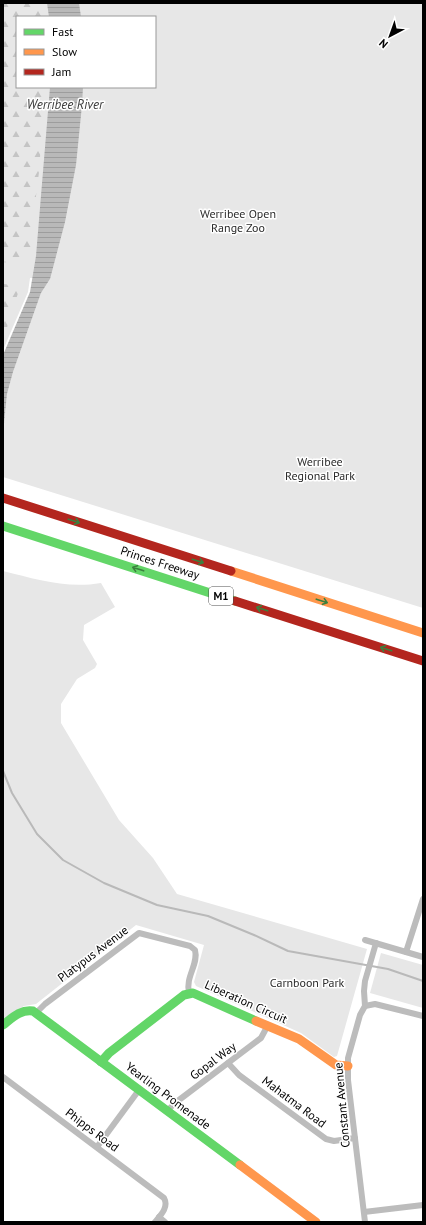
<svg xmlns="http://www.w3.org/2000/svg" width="426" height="1225" viewBox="0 0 426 1225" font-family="'PT Sans',sans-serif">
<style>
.green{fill:#e7e7e7;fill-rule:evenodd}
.forest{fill:url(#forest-firs)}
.water{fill:url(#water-rules)}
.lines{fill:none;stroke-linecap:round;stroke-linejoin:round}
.stream{stroke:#b9b9b9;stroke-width:2}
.street{stroke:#bcbcbc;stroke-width:6}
.fast{stroke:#63d668;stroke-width:9}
.slow{stroke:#ff974d;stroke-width:9}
.jam{stroke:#b3261e;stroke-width:9}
.oneway{stroke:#3b803e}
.labels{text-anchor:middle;stroke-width:3;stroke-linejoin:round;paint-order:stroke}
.shield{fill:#fff;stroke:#4c4c4c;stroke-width:1}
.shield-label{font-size:11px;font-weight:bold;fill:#000}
.park-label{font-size:12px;fill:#2b2b2b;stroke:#fff}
.street-label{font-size:12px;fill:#000;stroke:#fff}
.water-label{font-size:13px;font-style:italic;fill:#3c3c3c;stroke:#fff}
</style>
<defs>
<pattern id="forest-firs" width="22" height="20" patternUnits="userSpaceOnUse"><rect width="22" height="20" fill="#e7e7e7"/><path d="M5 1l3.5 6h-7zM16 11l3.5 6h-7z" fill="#c4c4c4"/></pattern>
<pattern id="water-rules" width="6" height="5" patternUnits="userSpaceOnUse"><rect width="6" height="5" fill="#b9b9b9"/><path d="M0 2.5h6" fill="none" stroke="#9d9d9d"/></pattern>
</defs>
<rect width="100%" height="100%" fill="#fff"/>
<!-- green -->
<g class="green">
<path d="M 3,3 L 423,3 L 423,608 L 3,477 L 3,434 L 7,394 L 13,372 L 41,293 L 50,279 L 30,278 L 28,292 L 3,350 ZM 17,17 L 155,17 L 155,87 L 17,87 Z"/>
<path d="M 3,571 C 36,579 66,589 101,583 L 115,607 L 84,625 L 83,640 L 97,664 L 95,668 L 77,679 L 61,704 L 61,723 L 119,820 L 153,858 L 177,894 L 367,949 L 337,1056 L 334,1057 L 301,1033 L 196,986 L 194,982 L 204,945 L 136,925 L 36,1004 L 24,1006 L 3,1019 Z"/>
<polygon points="381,953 423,965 423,1008 370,993"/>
</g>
<!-- forest -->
<g class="forest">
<polygon points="3,3 42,3 43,17 17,17 17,87 45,87 39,172 33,220 32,252 21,265 3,262"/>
<polygon points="3,284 13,285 19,290 3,340"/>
</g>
<!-- water -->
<g class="water">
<polygon points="47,3 79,3 81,17 49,17"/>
<polygon points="50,87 83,87 82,105 76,165 65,222 50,279 41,293 13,372 7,394 3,434 3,355 30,292 36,256"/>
</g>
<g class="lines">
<!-- stream -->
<polyline class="stream" points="3,771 12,793 37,834 63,860 104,883 157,905 208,916 254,935 288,951 388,969 423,981"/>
<!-- street -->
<g class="street">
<polyline points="365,940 423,957"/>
<polyline points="406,952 423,899"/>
<polyline points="365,1006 375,1004 423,1016"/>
<path d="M 36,1013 L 45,1004 L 139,933 L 190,946 L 195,950 C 199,964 185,977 189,993"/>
<polyline points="228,1063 239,1075 326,1139 334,1141 355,1138"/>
<path d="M 3,1077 L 164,1198 C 169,1207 161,1215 155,1222"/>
<polyline points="167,1111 175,1103 261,1038 268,1025"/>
<polyline points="97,1147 139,1090"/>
<polyline points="364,1212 423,1205"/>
<polyline points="159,1217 165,1222"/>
<polyline points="365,1222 348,1080 348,1058 360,1015 365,1006 364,991 365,981 376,943"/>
</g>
<!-- fast -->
<g class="fast">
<polyline points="3,526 235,601"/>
<path d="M 3,1025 C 12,1018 21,1009 33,1011 L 240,1165"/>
<polyline points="101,1062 109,1053 184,995 193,993 256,1021"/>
</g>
<!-- slow -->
<g class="slow">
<polyline points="231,571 423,633"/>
<polyline points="256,1021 299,1039 336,1065 348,1066"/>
<polyline points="240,1165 316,1222"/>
</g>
<!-- jam -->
<g class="jam">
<polyline points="3,498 231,571"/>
<polyline points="235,601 423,661"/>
</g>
</g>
<!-- one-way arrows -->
<defs><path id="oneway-shaft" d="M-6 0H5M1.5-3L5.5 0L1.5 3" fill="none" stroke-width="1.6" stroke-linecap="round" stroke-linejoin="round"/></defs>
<g class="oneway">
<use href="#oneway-shaft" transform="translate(74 521) rotate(18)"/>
<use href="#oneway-shaft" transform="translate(198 561) rotate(18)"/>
<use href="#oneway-shaft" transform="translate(138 569) rotate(-162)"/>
<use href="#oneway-shaft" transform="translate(322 601) rotate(18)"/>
<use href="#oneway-shaft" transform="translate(262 609) rotate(-162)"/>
<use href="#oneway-shaft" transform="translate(386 649) rotate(-162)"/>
</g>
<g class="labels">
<!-- shield labels -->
<rect class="shield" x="209" y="587" width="24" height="18" rx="3"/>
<g class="shield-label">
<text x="221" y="600">M1</text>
</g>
<!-- park labels -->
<g class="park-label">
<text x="238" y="218">Werribee Open<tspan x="238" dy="14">Range Zoo</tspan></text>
<text x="320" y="466">Werribee<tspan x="320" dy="14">Regional Park</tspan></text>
<text x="307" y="987">Carnboon Park</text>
</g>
<!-- street labels -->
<g class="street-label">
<text transform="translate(160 563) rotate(18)" y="4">Princes Freeway</text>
<text transform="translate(93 954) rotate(-37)" y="4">Platypus Avenue</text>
<text transform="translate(246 1002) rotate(24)" y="4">Liberation Circuit</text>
<text transform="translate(213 1061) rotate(-37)" y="4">Gopal Way</text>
<text transform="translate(168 1096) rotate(37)" y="4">Yearling Promenade</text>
<text transform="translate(294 1102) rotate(37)" y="4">Mahatma Road</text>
<text transform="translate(342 1105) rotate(-95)" y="4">Constant Avenue</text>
<text transform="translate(92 1130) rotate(37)" y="4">Phipps Road</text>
</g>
<!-- water labels -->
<g class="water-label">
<text x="65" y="109">Werribee River</text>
</g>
</g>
<!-- border -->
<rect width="426" height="1225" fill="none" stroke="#000000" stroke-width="8"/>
<!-- legend -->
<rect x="16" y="16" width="140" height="72" fill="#ffffff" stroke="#999999"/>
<rect x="24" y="29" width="20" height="6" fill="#63d668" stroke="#999999"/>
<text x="52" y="36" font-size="12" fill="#000000">Fast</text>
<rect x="24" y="49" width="20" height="6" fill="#ff974d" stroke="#999999"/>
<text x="52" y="56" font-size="12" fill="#000000">Slow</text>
<rect x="24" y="69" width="20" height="6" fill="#b3261e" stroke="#999999"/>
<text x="52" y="76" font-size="12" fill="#000000">Jam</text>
<!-- north arrow -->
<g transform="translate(390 36) rotate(221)" stroke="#ffffff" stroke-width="3" paint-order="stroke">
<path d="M0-3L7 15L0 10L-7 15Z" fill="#000000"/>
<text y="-6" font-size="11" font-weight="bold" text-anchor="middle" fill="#000000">N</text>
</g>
</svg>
